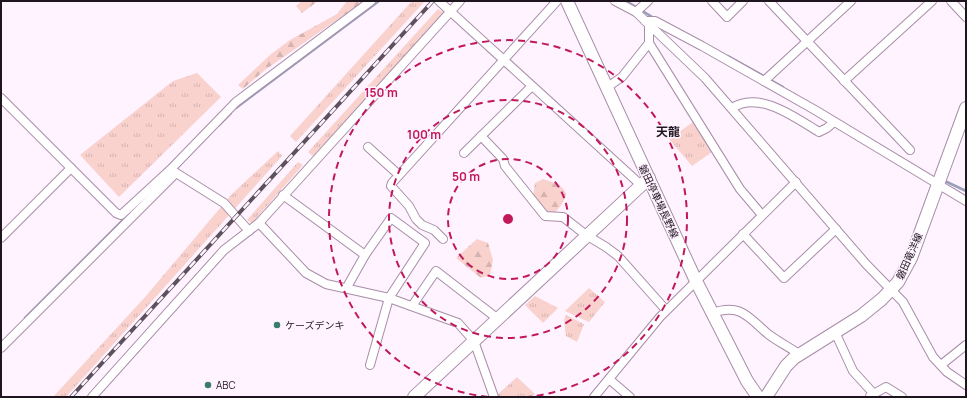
<svg xmlns="http://www.w3.org/2000/svg" width="967" height="398" viewBox="0 0 967 398" font-family="Manrope,'Noto Sans JP',sans-serif">
<style>
.grass{fill:url(#grass-tufts)}
.forest{fill:url(#forest-firs)}
.lines{fill:none;stroke-linecap:round;stroke-linejoin:round}
.stream{stroke:#98a0bb;stroke-width:2.5}
.street-casing{stroke:#a88da8;stroke-width:10}
.secondary-casing{stroke:#a88da8;stroke-width:14}
.street{stroke:#fff;stroke-width:8}
.secondary{stroke:#fff;stroke-width:12}
.rail-casing{stroke:#5c515c;stroke-width:4}
.rail{stroke:#fff3ff;stroke-width:2.5;stroke-dasharray:8;stroke-linecap:butt}
.ring{fill:none;stroke:#c2185b;stroke-width:2;stroke-dasharray:7 5}
.poi-dot{fill:#397c6e;stroke:#fff3ff;stroke-width:1.5}
.labels{text-anchor:middle;stroke-width:3;stroke-linejoin:round;paint-order:stroke}
.street-label{font-size:10px;fill:#1f151f;stroke:#fff3ff}
.poi-label{font-size:10px;fill:#1f151f;stroke:#fff3ff;text-anchor:start}
.quarter-label{font-size:12px;font-weight:bold;fill:#1f151f;stroke:#fff3ff}
.centre{fill:#c2185b;stroke:#fff3ff;stroke-width:2}
.ring-label{font-size:12px;text-anchor:middle;font-weight:bold;fill:#c2185b;stroke:#fff3ff;stroke-width:3;stroke-linejoin:round;paint-order:stroke}
</style>
<defs>
<pattern id="grass-tufts" width="24" height="20" patternUnits="userSpaceOnUse"><rect width="24" height="20" fill="#f9d1cd"/><path d="M3 7l-1-3M5 7V3M7 7l1-3M15 17l-1-3M17 17v-4M19 17l1-3" fill="none" stroke="#d5b3b0"/></pattern>
<pattern id="forest-firs" width="22" height="20" patternUnits="userSpaceOnUse"><rect width="22" height="20" fill="#f9d1cd"/><path d="M5 1l3.5 6h-7zM16 11l3.5 6h-7z" fill="#d5b3b0"/></pattern>
</defs>
<rect width="100%" height="100%" fill="#fff3ff"/>
<!-- grass -->
<g class="grass">
<polygon points="412,1 425,1 296,142 290,136"/>
<polygon points="438,9 444,13 313,156 308,152"/>
<polygon points="197,73 221,97 119,197 80,155 173,81"/>
<polygon points="696,120 715,150 692,166 669,139"/>
<polygon points="278,151 282,156 66,397 53,397 146,296 231,195"/>
<polygon points="298,162 303,165 252,223 247,220"/>
<polygon points="589,288 605,302 589,322 565,311"/>
<polygon points="535,296 558,308 543,323 525,305"/>
<polygon points="566,315 584,324 577,342 566,336 564,320"/>
<polygon points="517,377 535,394 533,397 495,397"/>
</g>
<!-- forest -->
<g class="forest">
<polygon points="302,1 318,1 302,13 296,6"/>
<polygon points="347,1 364,1 265,70 243,89 238,85 270,55 290,40 337,14"/>
<path d="M 543,179 C 573,188 570,196 552,216 L 543,214 L 533,197 L 535,183 Z"/>
<polygon points="477,239 488,243 493,260 490,275 481,278 456,258"/>
</g>
<g class="lines">
<!-- stream -->
<g class="stream">
<polyline points="626,1 654,18"/>
<polyline points="728,56 783,87"/>
<polyline points="236,108 379,1"/>
<polyline points="219,125 231,113"/>
<polyline points="947,182 966,191"/>
<polyline points="25,318 129,214"/>
</g>
<defs>
<g id="street">
<polyline points="439,1 641,185"/>
<polyline points="615,1 636,12 705,78 866,264 903,302 933,357 947,372 966,385"/>
<polyline points="712,1 727,17 743,1"/>
<polyline points="769,1 910,150"/>
<polyline points="951,1 966,17"/>
<polyline points="636,12 648,1"/>
<polyline points="645,21 655,21 702,46 815,110 966,201"/>
<polyline points="649,43 740,189 762,215"/>
<polyline points="764,81 851,1"/>
<polyline points="844,81 932,1"/>
<polyline points="606,88 622,77 649,43 649,24"/>
<polyline points="1,98 116,213 121,215 170,170 236,102 371,1"/>
<path d="M 732,108 C 759,90 796,118 819,132 L 827,128 L 834,122"/>
<polyline points="481,136 503,159 505,166 545,216 563,217 586,235 606,247 618,256 666,310"/>
<polyline points="368,147 399,175"/>
<polyline points="464,153 532,86"/>
<polyline points="173,171 224,203 249,231"/>
<polyline points="283,195 365,255"/>
<polyline points="259,223 306,273 326,284 389,298 458,323 474,341 494,397"/>
<polyline points="743,234 784,278 836,229"/>
<polyline points="1,238 71,168"/>
<polyline points="443,239 434,230 422,225 416,219 409,206 391,186 392,183 557,1"/>
<polyline points="347,287 365,255 391,218 425,243 389,298 370,365"/>
<polyline points="412,306 436,271 498,319"/>
<path d="M 712,313 C 741,303 748,317 768,334 C 777,341 789,347 799,354"/>
<polyline points="835,332 853,371 873,393"/>
<polyline points="1,348 176,173"/>
<polyline points="941,365 966,345"/>
<polyline points="609,379 630,397"/>
<polyline points="870,396 886,387 902,397"/>
<polyline points="92,397 224,250 259,223 460,1"/>
<polyline points="594,397 660,317 796,182"/>
</g>
<g id="secondary">
<polyline points="567,1 696,281 747,381 758,397"/>
<polyline points="414,397 649,178"/>
<polyline points="766,397 786,366 794,358 861,316 882,299 898,282 911,258 966,108"/>
</g>
</defs>
<!-- street casing -->
<use href="#street" class="street-casing"/>
<!-- secondary casing -->
<use href="#secondary" class="secondary-casing"/>
<!-- street -->
<use href="#street" class="street"/>
<!-- secondary -->
<use href="#secondary" class="secondary"/>
<defs>
<polyline id="rail" points="71,397 433,1"/>
</defs>
<!-- rail casing -->
<use href="#rail" class="rail-casing"/>
<!-- rail -->
<use href="#rail" class="rail"/>
</g>
<!-- distance rings -->
<g class="ring">
<circle cx="508" cy="219" r="60"/>
<circle cx="508" cy="219" r="119"/>
<path d="M488 397A179 179 0 1 1 528 397"/>
</g>
<!-- markers -->
<g class="poi-dot">
<circle cx="277" cy="325" r="4"/>
<circle cx="208" cy="385" r="4"/>
</g>
<g class="labels">
<!-- street labels -->
<g class="street-label">
<text transform="translate(659 201) rotate(65)" y="4">磐田停車場長野線</text>
<text transform="translate(909 256) rotate(-66)" y="4">磐田竜洋線</text>
</g>
<!-- poi labels -->
<g class="poi-label">
<text x="285" y="329">ケーズデンキ</text>
<text x="216" y="389">ABC</text>
</g>
<!-- quarter labels -->
<g class="quarter-label">
<text x="668" y="136">天龍</text>
</g>
</g>
<circle cx="508" cy="219" r="6" class="centre"/>
<g class="ring-label">
<text x="381" y="97">150 m</text>
<text x="424" y="139">100 m</text>
<text x="466" y="181">50 m</text>
</g>
<!-- border -->
<rect width="967" height="398" fill="none" stroke="#1f151f" stroke-width="4"/>
</svg>
